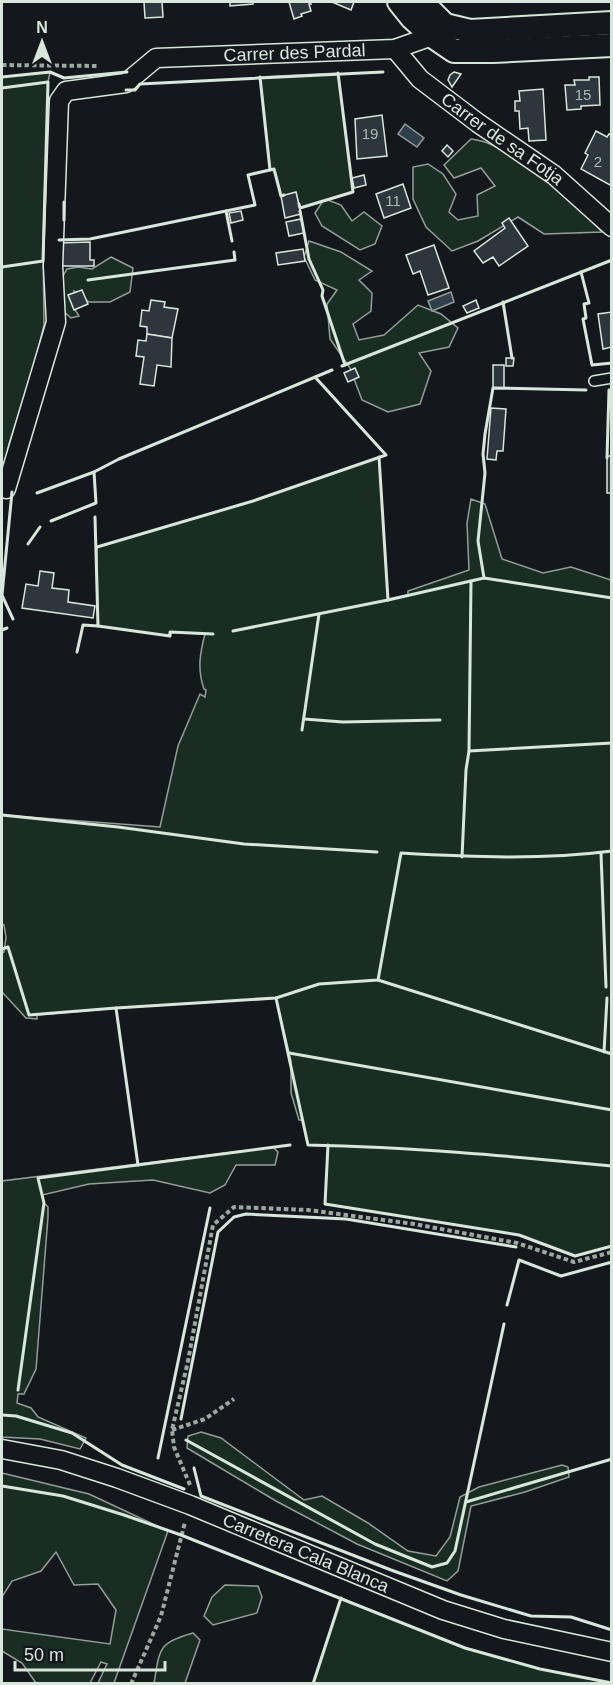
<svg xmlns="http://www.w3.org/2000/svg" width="613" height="1685" viewBox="0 0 613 1685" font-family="Arial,sans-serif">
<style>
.green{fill:#1a2d24;stroke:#939e99;stroke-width:1.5}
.water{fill:#2f3f4d;stroke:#939e99;stroke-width:1.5}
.building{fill:#2c363c;stroke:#d8e6dc;stroke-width:1.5}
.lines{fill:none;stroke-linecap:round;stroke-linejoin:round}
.service-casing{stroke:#d8e6dc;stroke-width:12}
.minor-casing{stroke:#d8e6dc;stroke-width:21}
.tertiary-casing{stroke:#d8e6dc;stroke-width:26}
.path{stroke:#9da8a2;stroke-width:4;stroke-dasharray:4.5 3;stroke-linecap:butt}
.service{stroke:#14181c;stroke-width:9}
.minor{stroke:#14181c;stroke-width:18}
.tertiary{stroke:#14181c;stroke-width:22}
.wall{stroke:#d8e6dc;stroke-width:3}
.labels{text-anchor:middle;stroke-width:4.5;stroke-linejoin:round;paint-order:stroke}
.number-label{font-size:15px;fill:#adbab4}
.street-label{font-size:18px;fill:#d8e6dc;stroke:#14181c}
</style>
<rect width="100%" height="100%" fill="#14181c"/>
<!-- green -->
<g class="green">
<polygon points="50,72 48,82 43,242 44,325 34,366 9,444 2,476 2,77"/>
<polygon points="338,73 353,192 328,200 341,205 352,221 364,212 382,226 375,244 360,250 322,226 315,213 323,201 300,208 296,193 281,196 274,169 270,170 260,77"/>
<path d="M 471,139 C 488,141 499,148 513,157 C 551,179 572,200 602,232 L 544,234 L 518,217 L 478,241 L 452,251 L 426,227 L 413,199 L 413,167 L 428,164 L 443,174 L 456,194 L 449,212 L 458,220 L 478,216 L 477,195 L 495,186 L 481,168 L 454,178 L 444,165 Z"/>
<polygon points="309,241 341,252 372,271 359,280 372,293 371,311 353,324 359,340 384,335 418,305 441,314 458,328 449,347 419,353 431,371 420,404 388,412 362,400 350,368 330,339 327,304 337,290 315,280 304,257"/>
<polygon points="111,257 133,268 130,292 110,302 89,302 74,291 74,308 79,316 71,318 60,308 58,285 67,269 78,267 92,269"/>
<path d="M 379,457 L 388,599 L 408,595 L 408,591 L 469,570 L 467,523 L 471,499 L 485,504 L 502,559 L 543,573 L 571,567 L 611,580 L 611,1246 L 575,1256 L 519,1235 L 325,1204 L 328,1146 L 308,1145 L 303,1120 L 299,1120 L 291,1093 L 291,1061 L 276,998 L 116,1008 L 37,1015 L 37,1019 L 26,1018 L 2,992 L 2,953 L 4,952 L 6,937 L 4,925 L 2,924 L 2,815 L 160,827 L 178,746 L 200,694 L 205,697 L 206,690 L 204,689 C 197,669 200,653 205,634 L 170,632 L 170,636 L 98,626 L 97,547 L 253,501 Z"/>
<polygon points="273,1147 278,1152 275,1165 236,1165 225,1185 210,1193 153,1180 89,1184 42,1195 44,1203 48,1207 48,1217 36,1369 24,1394 18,1394 17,1403 31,1408 38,1417 86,1438 80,1449 40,1439 2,1437 2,1181"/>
<polygon points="201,1432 221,1438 304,1500 322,1496 368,1523 408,1551 436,1556 450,1537 460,1497 479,1487 562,1465 568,1467 569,1477 525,1492 471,1506 458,1571 447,1581 357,1544 276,1501 187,1448 188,1436"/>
<polygon points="2,1473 89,1494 168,1531 114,1683 98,1683 107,1664 101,1662 90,1683 36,1683 22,1663 2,1651 2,1629 110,1644 116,1610 98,1584 74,1585 56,1552 41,1571 12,1581 2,1597"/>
<polygon points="225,1585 258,1586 262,1597 257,1613 213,1625 204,1616 212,1597"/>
<polygon points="341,1598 465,1648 540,1669 611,1683 313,1683"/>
<path d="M 193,1633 L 200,1640 L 185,1683 L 154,1683 C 160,1649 157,1643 193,1633 Z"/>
</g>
<!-- water -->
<g class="water">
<polygon points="405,124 424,138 417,147 398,134"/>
<polygon points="451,292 454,302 432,311 428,301"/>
</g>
<!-- building -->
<g class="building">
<polygon points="144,2 162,2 163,17 145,18"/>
<polygon points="225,2 224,2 253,2 253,4 230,6 230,2"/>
<polygon points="289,2 310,2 311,4 309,4 311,11 301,14 302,16 294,19"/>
<polygon points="332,2 354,2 351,10"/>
<polygon points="454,72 461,74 452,87 448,80 450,75"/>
<polygon points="589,77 599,77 600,105 581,106 581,109 567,110 565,85 575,85 574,80 589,80"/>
<polygon points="543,89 546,140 529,141 528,128 520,129 519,111 515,111 515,101 520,101 519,91"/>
<polygon points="382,115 387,156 357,159 355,119"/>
<polygon points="596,131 607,137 609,134 612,135 612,181 610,185 581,169 588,155 585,153"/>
<polygon points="447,145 453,151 448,157 442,151"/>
<polygon points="364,175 366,185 354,188 352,178"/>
<polygon points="403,184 411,208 384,218 376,194"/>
<polygon points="296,192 301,214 285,218 281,196"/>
<polygon points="241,211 243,220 231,223 229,213"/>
<polygon points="509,218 528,246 499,266 493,257 483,263 474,251 505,228 502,223"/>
<polygon points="301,219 304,233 289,236 286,222"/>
<polygon points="90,242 90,260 94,260 94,266 58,266 58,243"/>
<polygon points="434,245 449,288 428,295 420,271 413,274 406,255"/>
<polygon points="303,249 305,261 278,265 276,253"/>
<polygon points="82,290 88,304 74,310 68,295"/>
<polygon points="151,300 165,302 164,307 178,309 172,338 147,334 147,327 140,326 142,310 149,311"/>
<polygon points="476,300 479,308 467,313 463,306"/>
<polygon points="612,312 612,347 603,349 598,314"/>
<polygon points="147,334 172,338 171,367 157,365 154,386 140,384 144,357 136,356 138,340 146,341"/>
<polygon points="506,358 514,358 513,366 506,366"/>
<rect x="493" y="365" width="11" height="23"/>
<polygon points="355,368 359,377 348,382 344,373"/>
<polygon points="491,408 506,409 503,451 497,451 496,460 487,459"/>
<rect x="607" y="456" width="5" height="37"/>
<polygon points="40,571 54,573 52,588 69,590 68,602 95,606 93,618 22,608 26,584 38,586"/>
</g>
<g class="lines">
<defs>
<polyline id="service" points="594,381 612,378"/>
<g id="minor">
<path id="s1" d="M 395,49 L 420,79 L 478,123 L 554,175 L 612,227"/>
<path id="s2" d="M 6,489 L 56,322 L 53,266 L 59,101 L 66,91 L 126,83 L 156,58 L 395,49 L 432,36 L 440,30"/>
<path id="s3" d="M 2,1449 L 61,1460 L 117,1478 L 190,1505 L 443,1610 L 504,1629 L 612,1652"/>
</g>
<g id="tertiary">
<polyline points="399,2 411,17 432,36 454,51 493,51 612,45"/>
<polyline points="422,2 445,25 470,31 612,23"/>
</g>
</defs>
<!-- service casing -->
<use href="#service" class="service-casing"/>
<!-- minor casing -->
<use href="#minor" class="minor-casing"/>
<!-- tertiary casing -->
<use href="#tertiary" class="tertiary-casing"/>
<!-- path -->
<g class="path">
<polyline points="2,65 97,66"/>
<polyline points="172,1430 205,1419 234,1399"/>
<polyline points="190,1485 174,1447 172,1430 188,1361 213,1225 234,1207 308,1210 414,1224 517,1243 574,1262 612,1252"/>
<polyline points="131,1684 161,1616 185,1522"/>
</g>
<!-- service -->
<use href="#service" class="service"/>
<!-- minor -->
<use href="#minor" class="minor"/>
<!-- tertiary -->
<use href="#tertiary" class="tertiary"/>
<!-- wall -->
<g class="wall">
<polyline points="2,77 50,72 64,78 127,72"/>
<polyline points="260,77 270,170"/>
<polyline points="2,88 48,82 43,261 2,267"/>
<polyline points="126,90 135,90 140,84 383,72"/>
<polyline points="299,204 300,208 353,192 338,73"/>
<polyline points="226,211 232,241"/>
<polyline points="300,211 309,259 323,290 322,296 345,365"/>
<polyline points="64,220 64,202"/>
<polyline points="59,240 90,239 255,205 248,175 274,169 281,196 284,195"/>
<polyline points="581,272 589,303 584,304 586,318 583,319 592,365 612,363"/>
<polyline points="88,280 235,260 234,252"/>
<polyline points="503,302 512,358"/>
<polyline points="342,366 612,260"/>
<polyline points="607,458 609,390 612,390"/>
<polyline points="12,492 2,595 13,619"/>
<polyline points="37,493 94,472 119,459 332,370"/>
<polyline points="51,521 96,503 94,472"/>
<polyline points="28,544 40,527"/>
<polyline points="97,547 253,501 386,455 315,377"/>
<polyline points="484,578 612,598"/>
<polyline points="388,600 484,578 478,541 485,473 483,454 485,434 493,388 586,390"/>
<polyline points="98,626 170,636 170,632 213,634"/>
<polyline points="2,630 7,628"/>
<polyline points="233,631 388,600 379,457"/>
<polyline points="77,652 83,625 98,626 95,517"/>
<polyline points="304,719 343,722 440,720"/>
<polyline points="302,730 319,614"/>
<polyline points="469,751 612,743"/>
<polyline points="2,815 118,827 244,844 377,852"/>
<polyline points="601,853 606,987"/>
<polyline points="462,857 466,770 469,751 471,581"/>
<polyline points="2,949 8,947 29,1015 116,1008 138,1165"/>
<polyline points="378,980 612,1054"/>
<path d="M 276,998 L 308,1145 C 409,1147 510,1156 612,1166"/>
<path d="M 116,1008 L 276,998 L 319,984 L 378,980 L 401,853 C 471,857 542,860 612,851"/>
<polyline points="604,1052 607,998"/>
<polyline points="289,1053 612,1110"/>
<polyline points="328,1145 325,1204 519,1235 575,1256 612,1246"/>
<polyline points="507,1305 519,1260 561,1276 612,1262"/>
<polyline points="18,1390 44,1203 38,1178 290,1145"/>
<polyline points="2,1415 16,1416 72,1433 122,1465 184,1489"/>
<polyline points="181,1419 218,1232 234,1217 246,1214 346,1219 516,1247"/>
<polyline points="186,1440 375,1544 432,1567 447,1563 455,1551 504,1324"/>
<polyline points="158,1458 210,1208"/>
<polyline points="194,1468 201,1496 391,1570 461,1595 531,1616 571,1617 612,1630"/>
<polyline points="2,1486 63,1496 124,1515 181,1535 465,1648 540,1669 612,1683"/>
<polyline points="466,1502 612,1459"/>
<polyline points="313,1684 341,1598"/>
</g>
</g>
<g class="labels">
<!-- number labels -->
<g class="number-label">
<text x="583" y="100">15</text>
<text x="370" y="139">19</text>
<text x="598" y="167">2</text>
<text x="393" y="206">11</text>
</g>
<!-- street labels -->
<g class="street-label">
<text dy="6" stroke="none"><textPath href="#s2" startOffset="646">Carrer des Pardal</textPath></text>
<text dy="6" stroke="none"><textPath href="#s1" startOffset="141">Carrer de sa Fotja</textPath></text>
<text dy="6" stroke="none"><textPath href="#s3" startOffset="322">Carretera Cala Blanca</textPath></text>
</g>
</g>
<!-- border -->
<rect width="613" height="1685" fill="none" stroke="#d8e6dc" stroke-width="6"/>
<!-- north arrow -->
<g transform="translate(42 42)" stroke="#14181c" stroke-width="4.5" paint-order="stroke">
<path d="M0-4.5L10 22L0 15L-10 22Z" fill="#d8e6dc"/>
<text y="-9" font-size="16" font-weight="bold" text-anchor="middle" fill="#d8e6dc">N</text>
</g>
<!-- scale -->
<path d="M15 1661v9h150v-9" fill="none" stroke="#d8e6dc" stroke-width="3"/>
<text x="24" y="1661" font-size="18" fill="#d8e6dc" stroke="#14181c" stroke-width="4.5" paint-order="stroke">50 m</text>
</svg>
